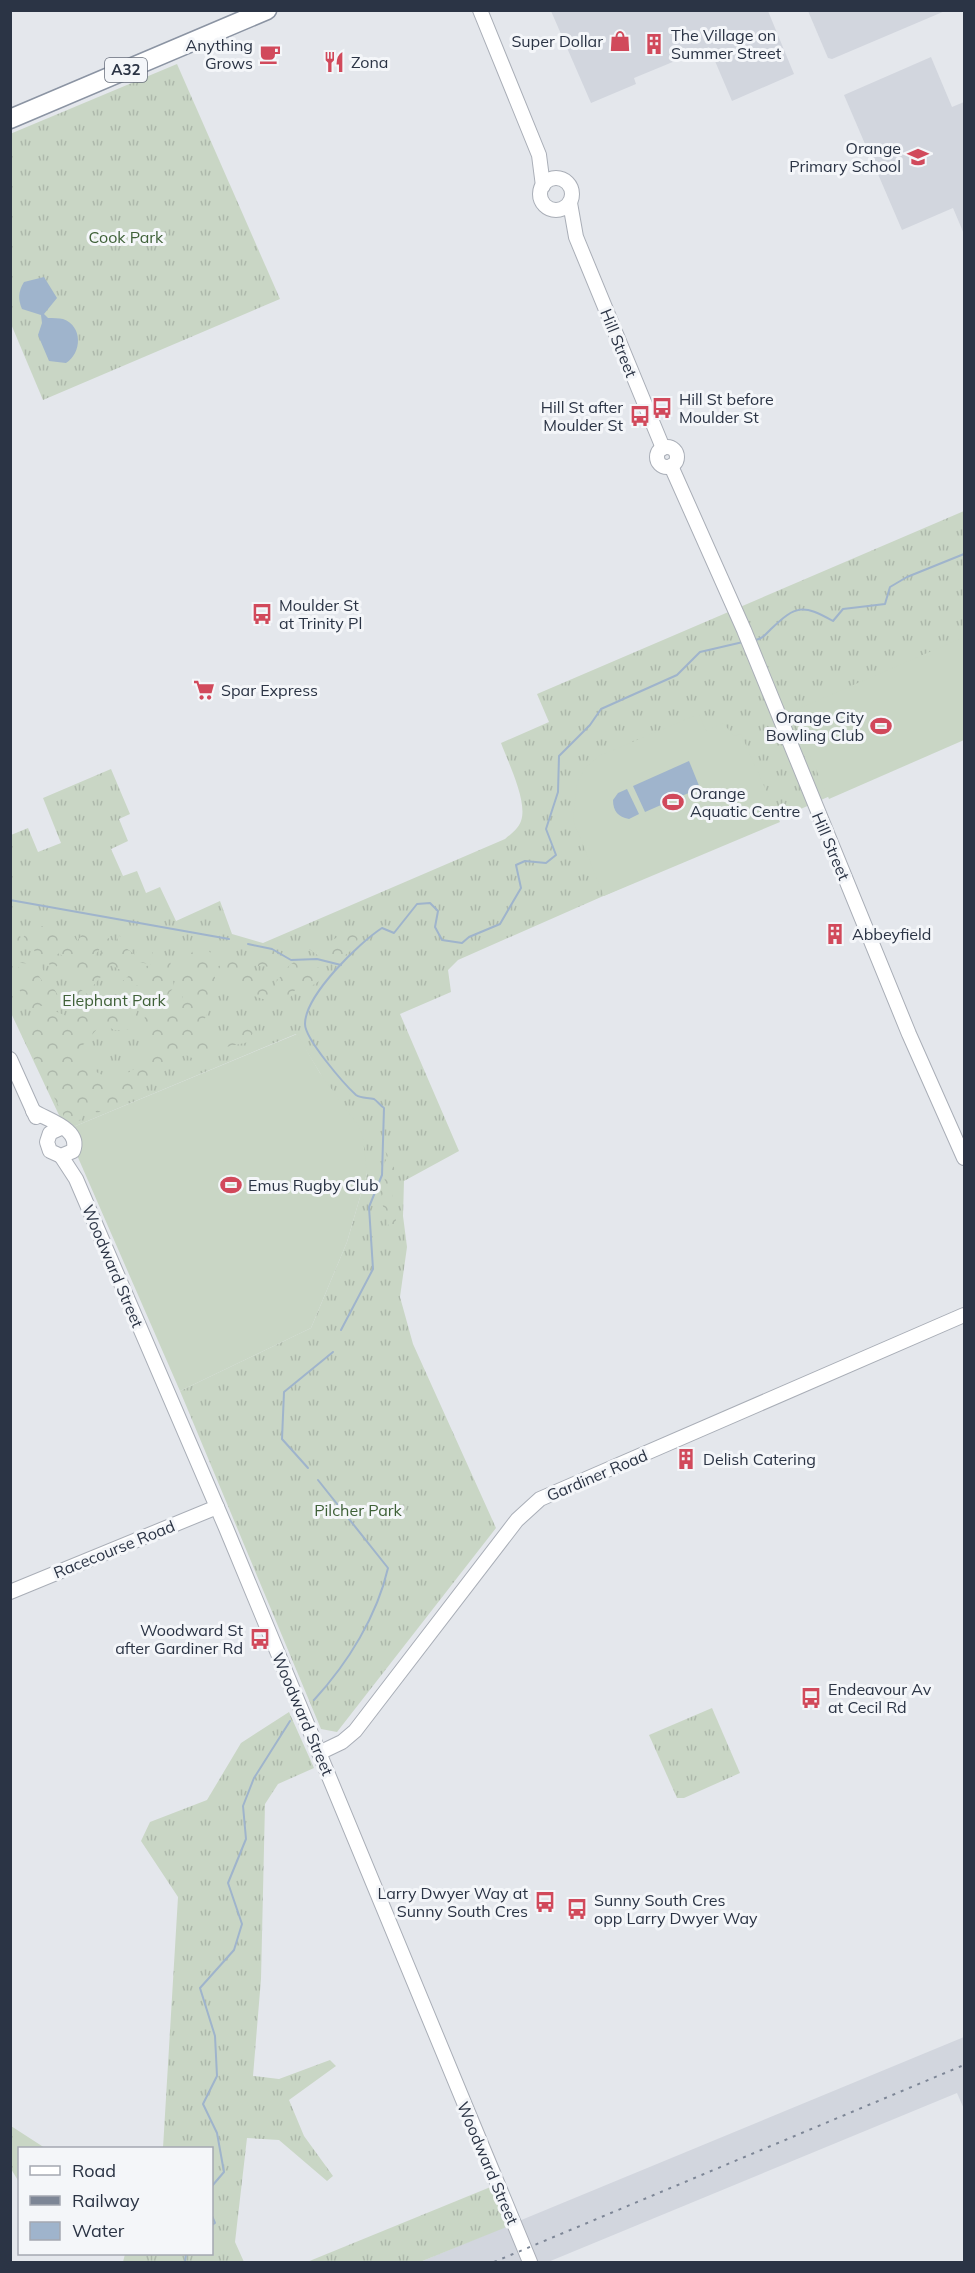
<svg xmlns="http://www.w3.org/2000/svg" width="975" height="2273" viewBox="0 0 975 2273" font-family="Mulish,sans-serif">
<style>
.built{fill:#d2d6de}
.grass{fill:url(#grass-tufts)}
.forest{fill:url(#forest-crowns)}
.pitch{fill:#c9d6c5}
.water{fill:#9fb4cc}
.lines{fill:none;stroke-linecap:round;stroke-linejoin:round}
.stream{stroke:#9fb4cc;stroke-width:2}
.secondary-casing{stroke:#a9aeb7;stroke-width:16}
.highway-casing{stroke:#8b94a3;stroke-width:21}
.secondary{stroke:#fff;stroke-width:14}
.highway{stroke:#fff;stroke-width:18}
.rail{stroke:#7d8696;stroke-width:2;stroke-dasharray:3 6;stroke-linecap:butt}
.labels{text-anchor:middle;stroke-width:6;stroke-linejoin:round;paint-order:stroke}
.shield{fill:#f4f6f9;stroke:#676e7b;stroke-width:1.5}
.shield-label{font-size:15px;font-weight:bold;fill:#2b3445}
.poi-label{font-size:16px;fill:#2b3445;stroke:#f4f6f9;text-anchor:start}
.park-label{font-size:16px;fill:#3f6138;stroke:#f4f6f9}
.street-label{font-size:16px;fill:#2b3445;stroke:#f4f6f9}
</style>
<defs>
<pattern id="grass-tufts" width="24" height="20" patternUnits="userSpaceOnUse" patternTransform="scale(1.5)"><rect width="24" height="20" fill="#c9d6c5"/><path d="M3 7l-1-3M5 7V3M7 7l1-3M15 17l-1-3M17 17v-4M19 17l1-3" fill="none" stroke="#adb8ab"/></pattern>
<pattern id="forest-crowns" width="20" height="18" patternUnits="userSpaceOnUse" patternTransform="scale(1.5)"><rect width="20" height="18" fill="#c9d6c5"/><path d="M2 6a3 3 0 1 1 6 0M12 15a3 3 0 1 1 6 0" fill="none" stroke="#adb8ab"/></pattern>
</defs>
<rect width="100%" height="100%" fill="#e4e7ec"/>
<!-- built -->
<g class="built">
<polygon points="551,11 768,11 794,74 732,101 709,47 634,78 636,84 591,103"/>
<polygon points="808,11 945,11 832,59 828,58"/>
<polygon points="931,57 952,107 964,102 964,234 953,208 902,230 844,95"/>
<polygon points="964,2037 964,2109 957,2093 548,2262 420,2262"/>
</g>
<!-- grass -->
<g class="grass">
<polygon points="177,64 280,299 43,400 11,324 10,134"/>
<path d="M 964,511 L 964,737 L 458,960 L 448,970 L 451,992 L 400,1014 L 459,1151 L 404,1181 L 403,1216 L 407,1247 L 400,1297 L 413,1344 L 496,1528 L 337,1732 L 321,1729 L 180,1391 L 311,1328 L 347,1242 L 367,1173 L 320,1073 L 296,1034 L 66,1130 L 11,1013 L 11,835 L 28,828 L 38,852 L 61,843 L 43,798 L 111,769 L 130,814 L 119,819 L 128,841 L 111,849 L 123,876 L 137,871 L 146,893 L 160,887 L 176,921 L 220,901 L 232,934 L 263,943 L 505,839 C 511,834 518,829 521,821 C 528,802 508,762 501,743 L 549,722 L 537,694 Z"/>
<polygon points="712,1708 740,1773 684,1798 677,1798 649,1735"/>
<polygon points="289,1712 314,1768 278,1784 265,1804 261,1979 253,2076 279,2079 330,2060 336,2066 289,2100 304,2136 333,2176 327,2181 279,2140 247,2138 235,2242 244,2262 123,2262 125,2254 212,2254 212,2148 163,2148 178,1897 141,1841 150,1822 207,1800 241,1743"/>
<polygon points="11,2126 45,2148 20,2148 19,2182 11,2169"/>
<polygon points="493,2186 509,2226 420,2262 307,2262"/>
</g>
<!-- forest -->
<g class="forest">
<polygon points="43,926 70,930 77,941 84,932 90,935 93,931 105,932 109,935 94,957 86,955 82,961 89,965 93,961 100,965 106,956 100,952 108,938 115,942 119,936 124,937 121,944 135,955 138,949 145,955 147,950 153,952 148,964 122,958 120,962 127,967 124,972 111,965 93,986 86,981 80,989 93,998 80,1011 73,1012 69,1008 68,993 74,990 73,986 78,981 65,958 59,953 53,958 58,965 52,970 47,959 41,960 31,946 25,946 21,951 11,949 11,928 15,929 22,939 28,931"/>
<path d="M 349,929 L 360,933 L 355,947 L 337,962 L 331,958 L 323,959 L 309,949 L 315,942 C 329,948 338,935 349,929 Z"/>
<path d="M 195,947 L 206,947 L 218,963 L 214,971 L 217,991 L 199,1032 C 216,1044 228,1034 244,1024 L 254,1030 L 249,1042 L 226,1047 L 212,1057 L 198,1061 L 182,1053 L 168,1069 L 139,1081 L 124,1102 L 97,1113 L 91,1106 L 81,1111 L 81,1119 L 73,1124 L 67,1122 L 22,1036 L 26,1028 L 55,1011 L 66,1016 L 74,1013 L 81,1014 L 93,1001 L 117,1006 L 130,993 L 136,994 L 141,1001 L 130,1030 L 114,1030 L 105,1025 L 104,1015 L 97,1022 L 97,1029 L 83,1045 C 87,1089 136,1084 149,1049 C 141,1027 144,1004 155,983 L 151,981 L 123,990 L 118,985 L 132,973 L 143,973 L 151,964 L 165,957 L 170,960 L 174,987 L 166,997 L 183,1003 C 184,993 178,989 177,980 C 175,967 190,958 195,947 Z"/>
<polygon points="261,949 276,952 281,958 281,964 275,967 258,966 256,959"/>
<path d="M 234,953 L 245,965 L 249,966 L 260,980 L 255,982 L 256,985 L 276,988 L 275,984 C 285,971 289,960 307,958 L 311,967 L 326,968 L 328,975 L 307,989 L 295,990 L 287,1002 C 260,1003 237,990 217,972 L 228,954 Z"/>
<polygon points="11,954 39,961 44,972 39,976 44,984 54,975 56,978 52,985 61,1001 29,1009 11,973 23,964 30,973 36,971 32,964 11,962"/>
<path d="M 389,1142 L 397,1146 L 397,1161 L 393,1166 C 401,1176 392,1189 392,1200 C 392,1208 396,1217 397,1226 L 389,1227 L 381,1199 L 385,1186 L 384,1164 L 387,1158 L 385,1149 Z"/>
</g>
<!-- pitch -->
<g class="pitch">
<polygon points="964,637 964,740 829,799 791,712"/>
<polygon points="699,714 706,731 723,723 734,736 741,734 780,822 604,896 573,820 577,784 584,769 599,756"/>
<polygon points="297,1034 320,1073 362,1131 367,1173 347,1242 311,1328 180,1391 66,1130"/>
</g>
<!-- water -->
<g class="water">
<path d="M 44,277 L 57,298 L 44,314 L 48,318 C 53,318 59,318 63,319 C 83,326 82,353 66,363 L 49,361 L 38,335 L 42,323 L 41,315 L 22,309 C 18,299 18,292 24,282 Z"/>
<polygon points="689,761 700,788 645,812 633,786"/>
<path d="M 627,789 L 639,814 L 629,819 C 618,817 613,811 613,800 L 618,793 Z"/>
</g>
<g class="lines">
<!-- stream -->
<g class="stream">
<path d="M 755,640 C 762,639 765,635 771,629 C 796,605 803,604 833,621 L 843,609 L 885,604 L 890,587 L 907,577 L 964,554"/>
<polyline points="10,900 229,939"/>
<polyline points="248,944 272,949 291,960 317,959 341,965"/>
<path d="M 341,1330 L 373,1269 L 369,1207 L 382,1175 L 384,1108 C 381,1106 377,1101 374,1099 C 368,1097 362,1099 356,1095 C 344,1084 305,1039 305,1024 C 305,995 359,943 382,928 L 394,933 L 417,904 L 430,903 L 438,911 L 435,927 L 442,940 L 462,943 L 469,937 L 500,924 L 521,888 L 516,865 L 525,861 L 546,863 L 556,855 L 546,829 L 558,792 L 559,756 L 590,725 L 601,709 L 677,675 L 700,652 L 743,642"/>
<polyline points="308,1468 282,1439 284,1392 333,1352"/>
<path d="M 314,1700 C 348,1663 377,1616 388,1568 L 318,1480"/>
<polyline points="212,2186 224,2172 217,2133 203,2104 217,2076 215,2036 200,1988 234,1950 242,1924 228,1883 246,1839 243,1806 254,1778 290,1721"/>
<polyline points="212,2216 215,2223 212,2225"/>
<polyline points="185,2262 186,2254"/>
</g>
<defs>
<g id="secondary">
<polyline points="480,10 539,155 543,186"/>
<circle cx="556" cy="194" r="16"/>
<polyline points="570,203 576,237 663,448"/>
<circle cx="667" cy="457" r="10"/>
<polyline points="671,466 744,630 909,1034 964,1158"/>
<polyline points="10,1059 36,1117"/>
<path d="M 33,1111 C 47,1120 82,1129 73,1151 L 61,1156 L 50,1151 L 47,1142 L 50,1133 L 61,1128"/>
<polyline points="61,1156 76,1179 226,1528 530,2262"/>
<polyline points="10,1592 217,1507"/>
<polyline points="319,1753 342,1742 355,1731 517,1520 540,1499 964,1315"/>
</g>
<polyline id="highway" points="10,119 267,10"/>
</defs>
<!-- secondary casing -->
<use href="#secondary" class="secondary-casing"/>
<!-- highway casing -->
<use href="#highway" class="highway-casing"/>
<!-- secondary -->
<use href="#secondary" class="secondary"/>
<!-- highway -->
<use href="#highway" class="highway"/>
<!-- rail -->
<polyline class="rail" points="494,2262 964,2065"/>
</g>
<!-- icons -->
<defs>
<symbol id="shop-bare" viewBox="-9 -9 18 18"><path d="M-5-2.5h2.3a2.7 3.5 0 0 1 5.4 0H5L5.5 6h-11ZM-1.5-2.5h3a1.5 2.3 0 0 0-3 0Z" fill="#d1495b" stroke="#f4f6f9" stroke-width="2.5" paint-order="stroke"/></symbol>
<symbol id="building-bare" viewBox="-9 -9 18 18"><path d="M-4-6H4V6H1V3H-1V6H-4ZM-2.5-4.3h1.7v1.8h-1.7ZM.8-4.3h1.7v1.8H.8ZM-2.5-1h1.7V.8h-1.7ZM.8-1h1.7V.8H.8Z" fill="#d1495b" stroke="#f4f6f9" stroke-width="2.5" paint-order="stroke"/></symbol>
<symbol id="cafe-bare" viewBox="-9 -9 18 18"><path d="M-5.5-4.5H6V0H3Q3 3.5 0 3.5H-2.5Q-5.5 3.5-5.5 0ZM3-3.2v2h1.7v-2ZM-6 4.5H4V6H-6Z" fill="#d1495b" stroke="#f4f6f9" stroke-width="2.5" paint-order="stroke"/></symbol>
<symbol id="restaurant-bare" viewBox="-9 -9 18 18"><path d="M-5-6h1v4h1v-4h1v4h1v-4h1v5L-1.5 .5V6h-2V.5L-5-1ZM5-6V6H3V1.5H1.5Q1.5-4 5-6Z" fill="#d1495b" stroke="#f4f6f9" stroke-width="2.5" paint-order="stroke"/></symbol>
<symbol id="school-bare" viewBox="-9 -9 18 18"><path d="M0-5L7-2L0 1L-7-2ZM-4 1L0 2.5L4 1V4Q0 6-4 4Z" fill="#d1495b" stroke="#f4f6f9" stroke-width="2.5" paint-order="stroke"/></symbol>
<symbol id="bus-bare" viewBox="-9 -9 18 18"><path d="M-5-6H5V4H4V6H2V4H-2V6H-4V4H-5ZM-3.5-4V0h7V-4ZM-3.5 1.2v1.5H-2V1.2ZM2 1.2v1.5H3.5V1.2Z" fill="#d1495b" stroke="#f4f6f9" stroke-width="2.5" paint-order="stroke"/></symbol>
<symbol id="supermarket-bare" viewBox="-9 -9 18 18"><path d="M-6-5.5h2.5l.6 2H6L4.5 2H-2.5L-4.4-4H-6ZM-1.5 3.2a1.3 1.3 0 1 0 .1 0ZM3 3.2a1.3 1.3 0 1 0 .1 0Z" fill="#d1495b" stroke="#f4f6f9" stroke-width="2.5" paint-order="stroke"/></symbol>
<symbol id="stadium-bare" viewBox="-9 -9 18 18"><path d="M0-5a6.5 5 0 1 0 0 10a6.5 5 0 1 0 0-10ZM-3.5-1.8h7v3.6h-7Z" fill="#d1495b" stroke="#f4f6f9" stroke-width="2.5" paint-order="stroke"/></symbol>
</defs>
<g fill-rule="evenodd">
<use href="#shop-bare" x="605" y="26" width="30" height="30"/>
<use href="#building-bare" x="639" y="29" width="30" height="30"/>
<use href="#cafe-bare" x="255" y="39" width="30" height="30"/>
<use href="#restaurant-bare" x="319" y="47" width="30" height="30"/>
<use href="#school-bare" x="903" y="142" width="30" height="30"/>
<use href="#bus-bare" x="647" y="393" width="30" height="30"/>
<use href="#bus-bare" x="625" y="401" width="30" height="30"/>
<use href="#bus-bare" x="247" y="599" width="30" height="30"/>
<use href="#supermarket-bare" x="189" y="675" width="30" height="30"/>
<use href="#stadium-bare" x="866" y="711" width="30" height="30"/>
<use href="#stadium-bare" x="658" y="787" width="30" height="30"/>
<use href="#building-bare" x="820" y="919" width="30" height="30"/>
<use href="#stadium-bare" x="216" y="1170" width="30" height="30"/>
<use href="#building-bare" x="671" y="1444" width="30" height="30"/>
<use href="#bus-bare" x="245" y="1624" width="30" height="30"/>
<use href="#bus-bare" x="796" y="1683" width="30" height="30"/>
<use href="#bus-bare" x="530" y="1887" width="30" height="30"/>
<use href="#bus-bare" x="562" y="1894" width="30" height="30"/>
</g>
<g class="labels">
<!-- shield labels -->
<rect class="shield" x="105" y="58" width="42" height="24" rx="4.5"/>
<g class="shield-label">
<text x="126" y="75">A32</text>
</g>
<!-- poi labels -->
<g class="poi-label">
<text x="671" y="41">The Village on<tspan x="671" dy="18">Summer Street</tspan></text>
<text x="603" y="47" text-anchor="end">Super Dollar</text>
<text x="253" y="51" text-anchor="end">Anything<tspan x="253" dy="18">Grows</tspan></text>
<text x="351" y="68">Zona</text>
<text x="901" y="154" text-anchor="end">Orange<tspan x="901" dy="18">Primary School</tspan></text>
<text x="679" y="405">Hill St before<tspan x="679" dy="18">Moulder St</tspan></text>
<text x="623" y="413" text-anchor="end">Hill St after<tspan x="623" dy="18">Moulder St</tspan></text>
<text x="279" y="611">Moulder St<tspan x="279" dy="18">at Trinity Pl</tspan></text>
<text x="221" y="696">Spar Express</text>
<text x="864" y="723" text-anchor="end">Orange City<tspan x="864" dy="18">Bowling Club</tspan></text>
<text x="690" y="799">Orange<tspan x="690" dy="18">Aquatic Centre</tspan></text>
<text x="852" y="940">Abbeyfield</text>
<text x="248" y="1191">Emus Rugby Club</text>
<text x="703" y="1465">Delish Catering</text>
<text x="243" y="1636" text-anchor="end">Woodward St<tspan x="243" dy="18">after Gardiner Rd</tspan></text>
<text x="828" y="1695">Endeavour Av<tspan x="828" dy="18">at Cecil Rd</tspan></text>
<text x="528" y="1899" text-anchor="end">Larry Dwyer Way at<tspan x="528" dy="18">Sunny South Cres</tspan></text>
<text x="594" y="1906">Sunny South Cres<tspan x="594" dy="18">opp Larry Dwyer Way</tspan></text>
</g>
<!-- park labels -->
<g class="park-label">
<text x="126" y="243">Cook Park</text>
<text x="114" y="1006">Elephant Park</text>
<text x="358" y="1516">Pilcher Park</text>
</g>
<!-- street labels -->
<g class="street-label">
<text transform="translate(619 343) rotate(68)" y="6">Hill Street</text>
<text transform="translate(831 846) rotate(67)" y="6">Hill Street</text>
<text transform="translate(113 1266) rotate(67)" y="6">Woodward Street</text>
<text transform="translate(597 1475) rotate(-23)" y="6">Gardiner Road</text>
<text transform="translate(114 1549) rotate(-22)" y="6">Racecourse Road</text>
<text transform="translate(303 1714) rotate(67)" y="6">Woodward Street</text>
<text transform="translate(488 2163) rotate(67)" y="6">Woodward Street</text>
</g>
</g>
<!-- border -->
<rect width="975" height="2273" fill="none" stroke="#2b3445" stroke-width="24"/>
<!-- legend -->
<rect x="18" y="2147" width="195" height="108" fill="#f4f6f9" stroke="#a4a8b1" stroke-width="1.5"/>
<rect x="30" y="2166" width="30" height="9" fill="#ffffff" stroke="#a4a8b1" stroke-width="1.5"/>
<text x="72" y="2177" font-size="18" fill="#2b3445">Road</text>
<rect x="30" y="2196" width="30" height="9" fill="#7d8696" stroke="#a4a8b1" stroke-width="1.5"/>
<text x="72" y="2207" font-size="18" fill="#2b3445">Railway</text>
<rect x="30" y="2222" width="30" height="18" fill="#9fb4cc" stroke="#a4a8b1" stroke-width="1.5"/>
<text x="72" y="2237" font-size="18" fill="#2b3445">Water</text>
</svg>
